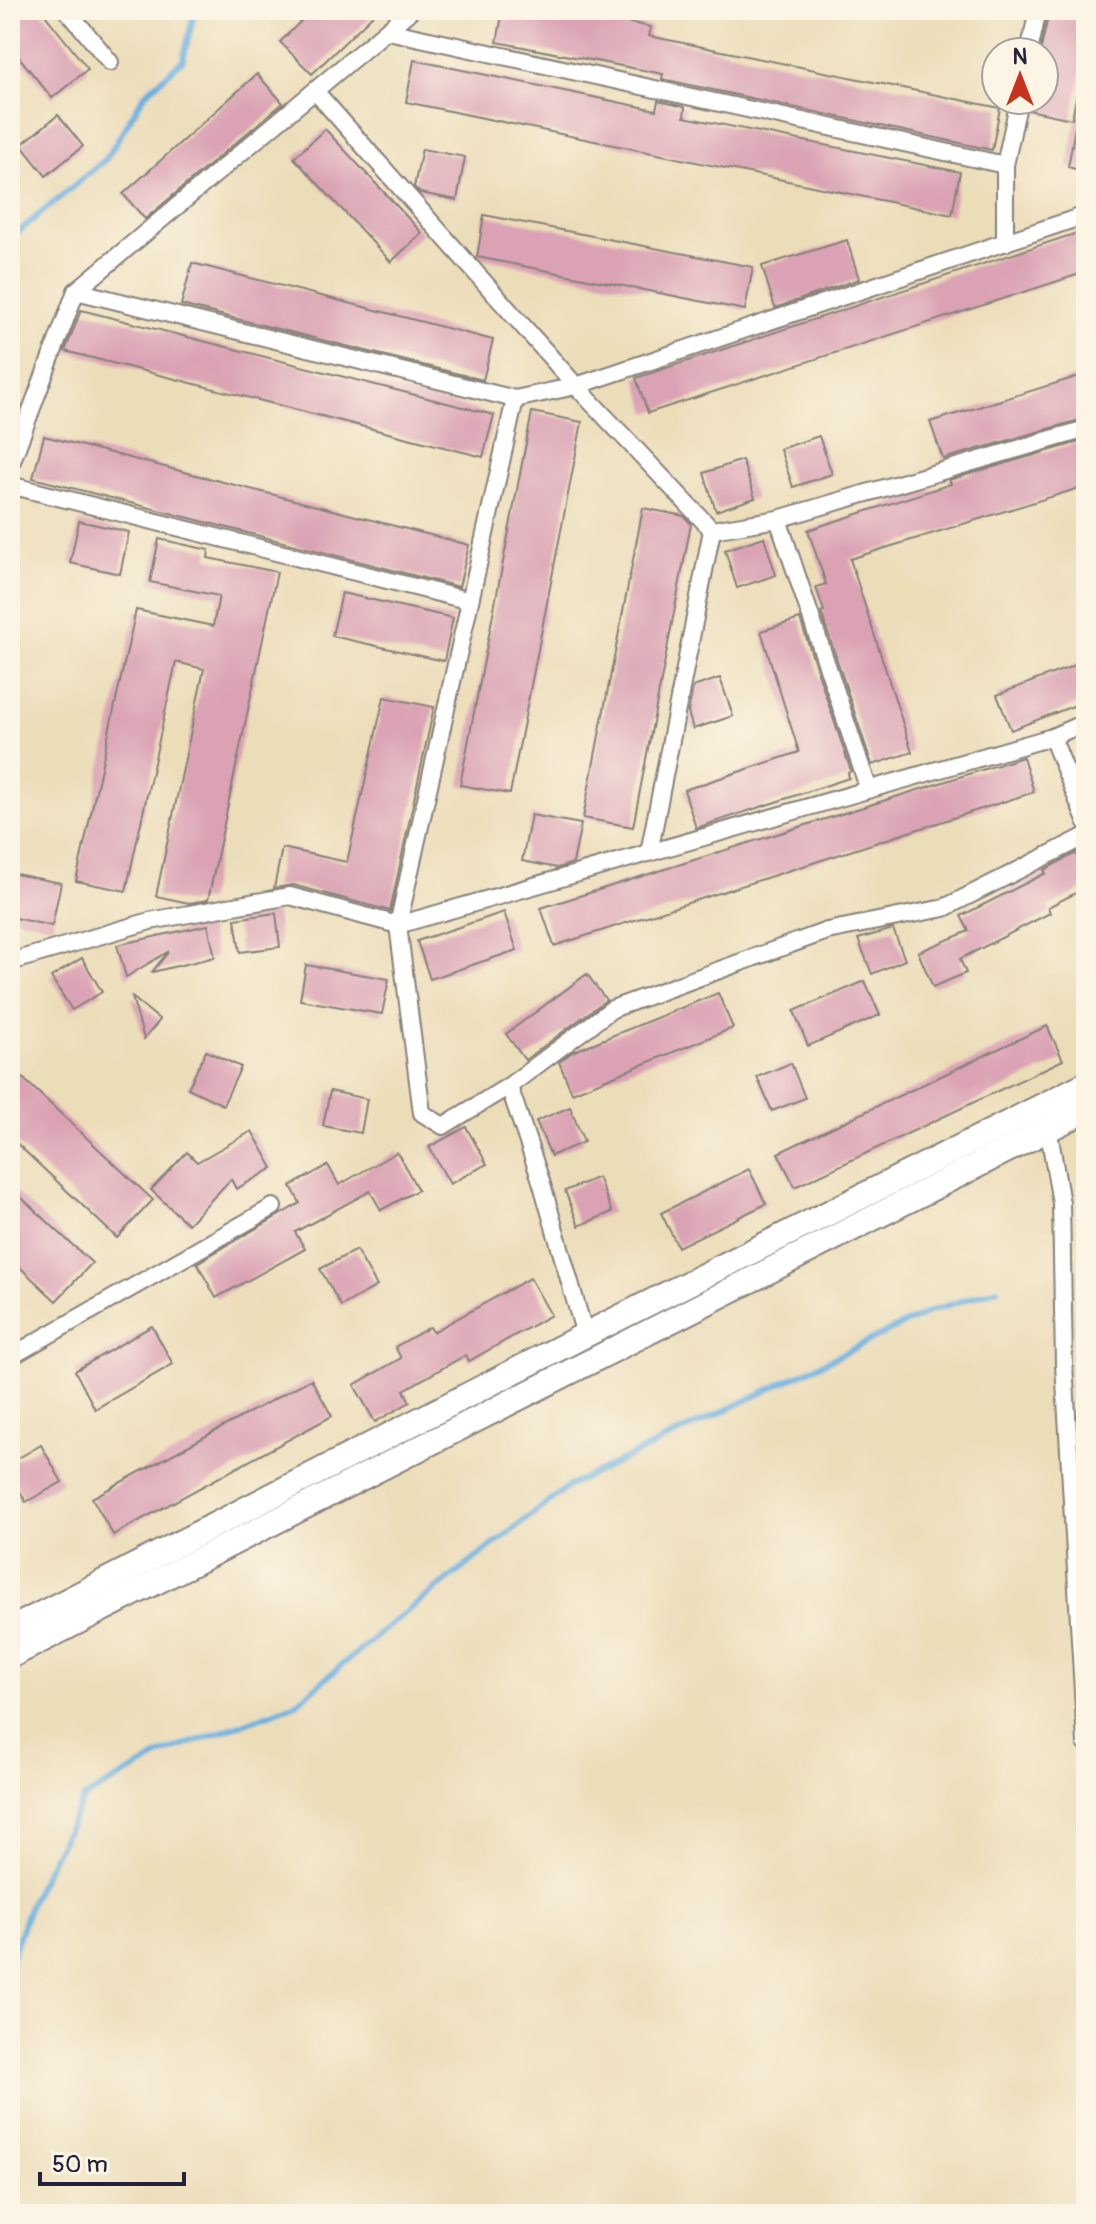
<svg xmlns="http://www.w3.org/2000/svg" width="1096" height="2224" viewBox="0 0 1096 2224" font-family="Pangolin,sans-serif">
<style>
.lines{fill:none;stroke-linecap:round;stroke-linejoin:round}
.stream{stroke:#69afe0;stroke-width:6}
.building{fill:#daa2b4}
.street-casing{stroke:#87807a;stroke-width:20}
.secondary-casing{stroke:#87807a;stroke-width:28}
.street{stroke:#fff;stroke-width:16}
.secondary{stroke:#fff;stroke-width:24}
</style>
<rect width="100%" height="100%" fill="#fcf5e5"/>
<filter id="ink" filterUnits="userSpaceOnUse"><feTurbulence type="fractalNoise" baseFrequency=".0125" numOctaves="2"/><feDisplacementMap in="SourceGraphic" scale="16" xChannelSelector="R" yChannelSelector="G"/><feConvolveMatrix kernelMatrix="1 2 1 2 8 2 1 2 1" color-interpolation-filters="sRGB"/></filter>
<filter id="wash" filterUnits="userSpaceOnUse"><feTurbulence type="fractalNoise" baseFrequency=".006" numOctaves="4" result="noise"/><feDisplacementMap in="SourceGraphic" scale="32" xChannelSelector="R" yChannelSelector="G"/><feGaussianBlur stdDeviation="1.8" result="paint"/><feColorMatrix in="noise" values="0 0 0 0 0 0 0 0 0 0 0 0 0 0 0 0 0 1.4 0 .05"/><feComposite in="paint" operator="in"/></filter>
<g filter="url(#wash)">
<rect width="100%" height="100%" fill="#ecddb9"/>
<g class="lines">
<!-- stream -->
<g class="stream">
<polyline points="10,239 106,159 145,94 183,60 195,10"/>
<polyline points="10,1962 33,1896 84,1798 164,1753 294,1705 391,1624 569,1486 931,1311 997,1289"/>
</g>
</g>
<g id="blocks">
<!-- building -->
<g class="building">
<polygon points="10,10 41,10 88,69 52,98 10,46"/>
<polygon points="312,10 378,10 312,74 280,42"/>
<polygon points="503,10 562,10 600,17 651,27 649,36 1000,108 992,150 662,79 663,74 497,42"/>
<polygon points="1049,13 1086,21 1086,47 1072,119 1028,110 1030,100 1044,100 1044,52 1040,52"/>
<polygon points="414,60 656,110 658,101 685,107 684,117 960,172 952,215 406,102"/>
<polygon points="257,74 283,103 145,219 123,194"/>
<polygon points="1078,112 1086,113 1086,172 1068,167"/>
<polygon points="58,115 83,146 46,176 21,145"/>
<polygon points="325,129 422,233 391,262 294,158"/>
<polygon points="422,149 465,157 457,200 420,193 414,187"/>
<polygon points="484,215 753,267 745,310 477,257"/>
<polygon points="1080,232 1086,251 1086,272 648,413 636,378"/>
<polygon points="847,240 859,279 775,308 762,266"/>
<polygon points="192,263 493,340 483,380 181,305"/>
<polygon points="81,310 494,415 483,457 65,351"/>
<polygon points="1086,374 1086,418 943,459 930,422"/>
<polygon points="532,412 582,422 510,794 460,785"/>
<polygon points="44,436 469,545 459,587 33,478"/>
<polygon points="819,436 832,474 793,487 780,449"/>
<polygon points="1086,440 1086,486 850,559 912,752 872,765 821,612 824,611 816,587 826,584 808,530 951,484 949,480"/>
<polygon points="742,460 755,498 716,511 704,473"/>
<polygon points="643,508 684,516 691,524 633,827 583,818"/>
<polygon points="79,521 129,532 120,574 70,563"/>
<polygon points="764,537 776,575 737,588 725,550"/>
<polygon points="159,539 209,550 208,558 277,572 208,900 189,903 156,896 204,669 176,662 126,891 76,881 136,610 213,626 219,596 150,582"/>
<polygon points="342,593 453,618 444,661 332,636"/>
<polygon points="800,619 851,771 848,773 849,778 696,828 684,790 799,752 761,631"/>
<polygon points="1086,661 1086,701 1011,730 997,695"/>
<polygon points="720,678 733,716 693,729 688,712 693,687"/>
<polygon points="384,697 434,707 390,911 293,885 274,888 282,848 347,862"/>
<polygon points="1023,757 1034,792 554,946 541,908"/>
<polygon points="531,815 581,824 573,863 557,868 522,861"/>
<polygon points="1076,853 1086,873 1086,888 1048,907 1050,913 960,959 966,973 933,987 918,952 969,931 961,916 1046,873 1044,870"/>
<polygon points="10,873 61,883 52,926 10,917"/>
<polygon points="504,912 517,950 430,979 417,941"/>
<polygon points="276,913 280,947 240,952 235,919"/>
<polygon points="208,925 215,957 152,972 169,951 126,977 117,945"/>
<polygon points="893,929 905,960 872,974 858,939"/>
<polygon points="82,958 102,992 72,1010 51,977"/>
<polygon points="306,965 389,979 382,1014 300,1000"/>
<polygon points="587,974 606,1000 525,1060 506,1034"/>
<polygon points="865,981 880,1015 808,1046 794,1011"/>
<polygon points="718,993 733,1028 572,1093 559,1062 572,1052"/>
<polygon points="132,997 160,1020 144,1039"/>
<polygon points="1047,1026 1063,1060 795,1187 778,1153"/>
<polygon points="206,1051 241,1067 223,1105 188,1088"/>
<polygon points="791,1063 805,1098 772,1111 757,1077"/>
<polygon points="10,1066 153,1200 117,1238 10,1137"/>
<polygon points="330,1091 367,1099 361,1133 323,1126"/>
<polygon points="570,1107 584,1142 551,1156 536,1121"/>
<polygon points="466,1127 487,1164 450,1184 429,1147"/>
<polygon points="252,1131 273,1168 236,1189 231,1179 188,1224 151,1190 187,1152 197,1162"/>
<polygon points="397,1152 418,1190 381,1210 370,1191 295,1232 305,1249 216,1298 197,1263 300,1203 291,1186 328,1165 339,1185"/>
<polygon points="749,1169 766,1204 678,1247 661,1213"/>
<polygon points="598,1177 612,1212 579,1226 565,1191"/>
<polygon points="10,1187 92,1263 56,1301 10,1258"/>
<polygon points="356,1250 377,1286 341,1306 320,1269"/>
<polygon points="530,1278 551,1315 469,1361 466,1355 404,1390 410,1402 375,1422 354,1385 401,1358 395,1347 430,1327 433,1332"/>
<polygon points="152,1326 173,1364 95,1409 75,1371"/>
<polygon points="311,1379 332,1416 113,1535 92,1498"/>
<polygon points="41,1445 62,1482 26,1502 10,1473 10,1463"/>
</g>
</g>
</g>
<g filter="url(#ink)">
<use href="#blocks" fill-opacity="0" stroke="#87807a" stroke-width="2"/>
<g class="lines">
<defs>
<g id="street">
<polyline points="67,10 110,62"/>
<polyline points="388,31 1005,165"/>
<polyline points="1029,52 1038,10"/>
<polyline points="315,91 576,386 712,530"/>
<polyline points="1005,243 1005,165 1019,100"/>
<polyline points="76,291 515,399 576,386 1086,215"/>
<polyline points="515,399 398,925 422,1113 443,1126 509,1086 612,1009 827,931 944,908 1086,836"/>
<polyline points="10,466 76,291 411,10"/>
<polyline points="10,485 470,601"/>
<polyline points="778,519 868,787"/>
<polyline points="712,530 778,519 1086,429"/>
<polyline points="1052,737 1086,821"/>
<polyline points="649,853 712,530"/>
<polyline points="10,962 150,921 290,896 398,925 1052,737 1086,722"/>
<polyline points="509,1086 541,1181 585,1335"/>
<polyline points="1048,1127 1061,1203 1064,1364 1086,1743"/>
<polyline points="10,1357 273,1207"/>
</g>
<g id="secondary">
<polyline points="10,1630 585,1335 1086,1084"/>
<polyline points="10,1656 1086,1110"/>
</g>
</defs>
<!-- street casing -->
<use href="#street" class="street-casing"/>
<!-- secondary casing -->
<use href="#secondary" class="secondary-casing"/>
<!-- street -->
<use href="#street" class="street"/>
<!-- secondary -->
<use href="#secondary" class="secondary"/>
</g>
</g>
<!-- margin -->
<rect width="1096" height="2224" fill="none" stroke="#fcf5e5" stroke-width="40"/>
<!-- north arrow -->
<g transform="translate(1020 76)"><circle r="38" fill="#fcf5e5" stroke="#a5a1a1" stroke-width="2"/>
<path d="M0-6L14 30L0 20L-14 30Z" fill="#c8321e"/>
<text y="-12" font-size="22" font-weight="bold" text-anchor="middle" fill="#22223b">N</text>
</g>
<!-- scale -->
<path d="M40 2172v12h144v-12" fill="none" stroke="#22223b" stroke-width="4"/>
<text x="52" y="2172" font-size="24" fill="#22223b" stroke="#fcf5e5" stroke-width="6" paint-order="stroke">50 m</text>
</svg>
